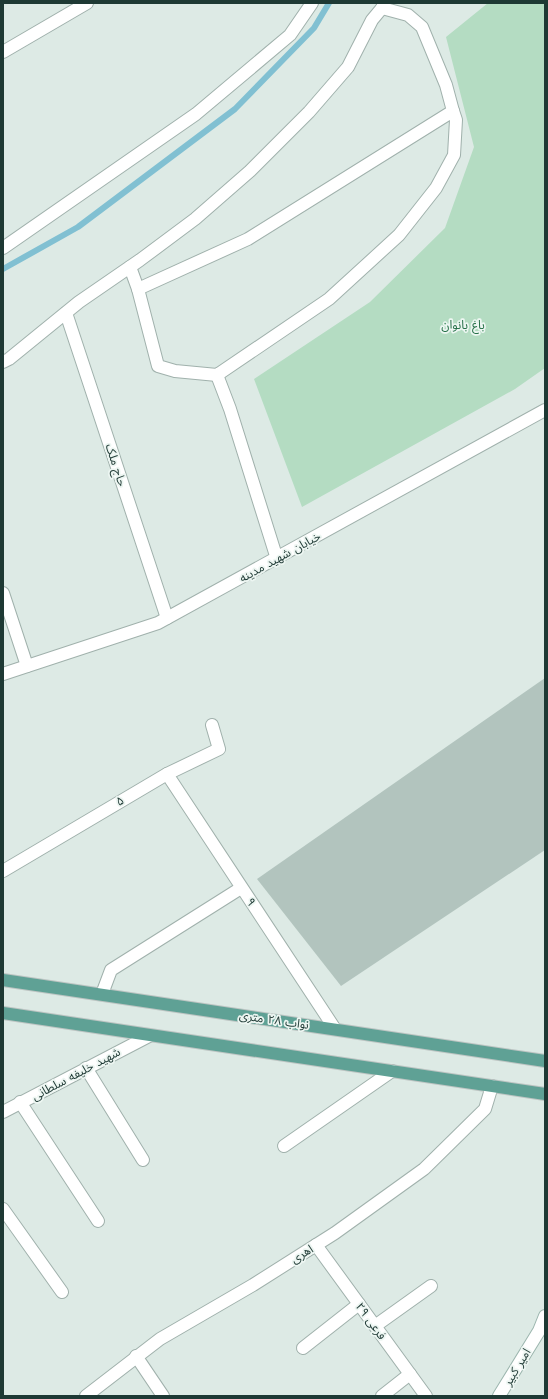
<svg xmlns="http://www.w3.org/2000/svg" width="548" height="1399" viewBox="0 0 548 1399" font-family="'Work Sans','Noto Sans Arabic',sans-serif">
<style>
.green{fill:#b4dcc2}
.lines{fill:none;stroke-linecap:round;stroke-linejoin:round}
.stream{stroke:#81c0d2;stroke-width:6}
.building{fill:#b2c4be}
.minor-casing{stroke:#a0b1ac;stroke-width:14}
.tertiary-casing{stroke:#a0b1ac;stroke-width:14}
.secondary-casing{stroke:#9cb6ae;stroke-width:14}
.primary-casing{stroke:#bcc4c2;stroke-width:14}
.minor{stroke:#fff;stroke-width:12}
.tertiary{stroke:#fff;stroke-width:12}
.secondary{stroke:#fff;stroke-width:12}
.primary{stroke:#5fa195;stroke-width:12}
.labels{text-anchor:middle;stroke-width:3.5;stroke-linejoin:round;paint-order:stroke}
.park-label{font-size:12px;fill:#277149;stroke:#edf6f2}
.street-label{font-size:12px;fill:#1e3934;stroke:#edf6f2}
</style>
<rect width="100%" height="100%" fill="#ddeae5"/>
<!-- green -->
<polygon class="green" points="488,3 545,3 545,368 515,389 302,507 254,379 370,302 445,228 474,147 446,37"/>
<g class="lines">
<!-- stream -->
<polyline class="stream" points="3,269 78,227 235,109 314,28 329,3"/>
</g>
<!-- building -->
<polygon class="building" points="545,678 545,850 341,986 257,879"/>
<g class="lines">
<defs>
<g id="minor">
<polyline points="3,52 87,3"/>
<polyline points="3,248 196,114 290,35 312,3"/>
<polyline points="130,267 138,289 158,366 175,371 217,375 329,299 399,235 436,188 454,155 456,120 453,111 446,85 422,27 408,15 382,8"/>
<polyline points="138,289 248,239 453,111"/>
<polyline points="66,313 167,618"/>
<polyline points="217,375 230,409 277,559"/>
<polyline points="3,593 27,666"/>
<polyline points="167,774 335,1029"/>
<polyline points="3,871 167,774 219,749 212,725"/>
<polyline points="102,994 111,970 241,888"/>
<polyline points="86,1068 143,1160"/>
<polyline points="20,1102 98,1221"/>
<polyline points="284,1146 392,1071"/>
<polyline points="3,1209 62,1292"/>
<polyline points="316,1245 426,1396"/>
<polyline points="375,1326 431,1286"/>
<polyline points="303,1348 359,1304"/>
<polyline points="136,1356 163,1396"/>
<polyline points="86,1396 160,1339 253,1285 335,1233 424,1169 485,1109 492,1086"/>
<polyline points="382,1396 410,1374"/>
</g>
<g id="tertiary">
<polyline points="3,362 9,359 79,302 140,260 195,219 250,171 309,112 348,67 372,20 382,8"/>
<polyline points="3,674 158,623 545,410"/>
<polyline points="3,1112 149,1036"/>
</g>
<polyline id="secondary" points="499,1396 539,1331 545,1316"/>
<g id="primary">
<polyline points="3,980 545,1061"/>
<polyline points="3,1013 545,1094"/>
</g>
</defs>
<!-- minor casing -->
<use href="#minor" class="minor-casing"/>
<!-- tertiary casing -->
<use href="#tertiary" class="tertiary-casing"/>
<!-- secondary casing -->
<use href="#secondary" class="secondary-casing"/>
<!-- primary casing -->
<use href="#primary" class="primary-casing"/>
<!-- minor -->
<use href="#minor" class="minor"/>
<!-- tertiary -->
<use href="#tertiary" class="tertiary"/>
<!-- secondary -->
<use href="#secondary" class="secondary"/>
<!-- primary -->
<use href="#primary" class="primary"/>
</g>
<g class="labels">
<!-- park labels -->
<g class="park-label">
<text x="463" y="329">باغ بانوان</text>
</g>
<!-- street labels -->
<g class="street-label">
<text transform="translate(116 465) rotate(72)" y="4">حاج ملک</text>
<text transform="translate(280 557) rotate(-29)" y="4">خیابان شهید مدینه</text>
<text transform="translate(120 801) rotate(-31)" y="4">۵</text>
<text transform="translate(251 902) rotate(57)" y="4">۹</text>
<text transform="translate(274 1020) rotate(8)" y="4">نواب ۲۸ متری</text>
<text transform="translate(76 1074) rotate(-28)" y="4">شهید خلیفه سلطانی</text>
<text transform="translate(302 1254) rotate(-32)" y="4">اهری</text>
<text transform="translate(371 1321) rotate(54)" y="4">فرعی ۲۹</text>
<text transform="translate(517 1367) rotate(-59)" y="4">امیر کبیر</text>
</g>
</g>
<!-- border -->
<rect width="548" height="1399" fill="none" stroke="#1e3934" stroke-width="8"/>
</svg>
